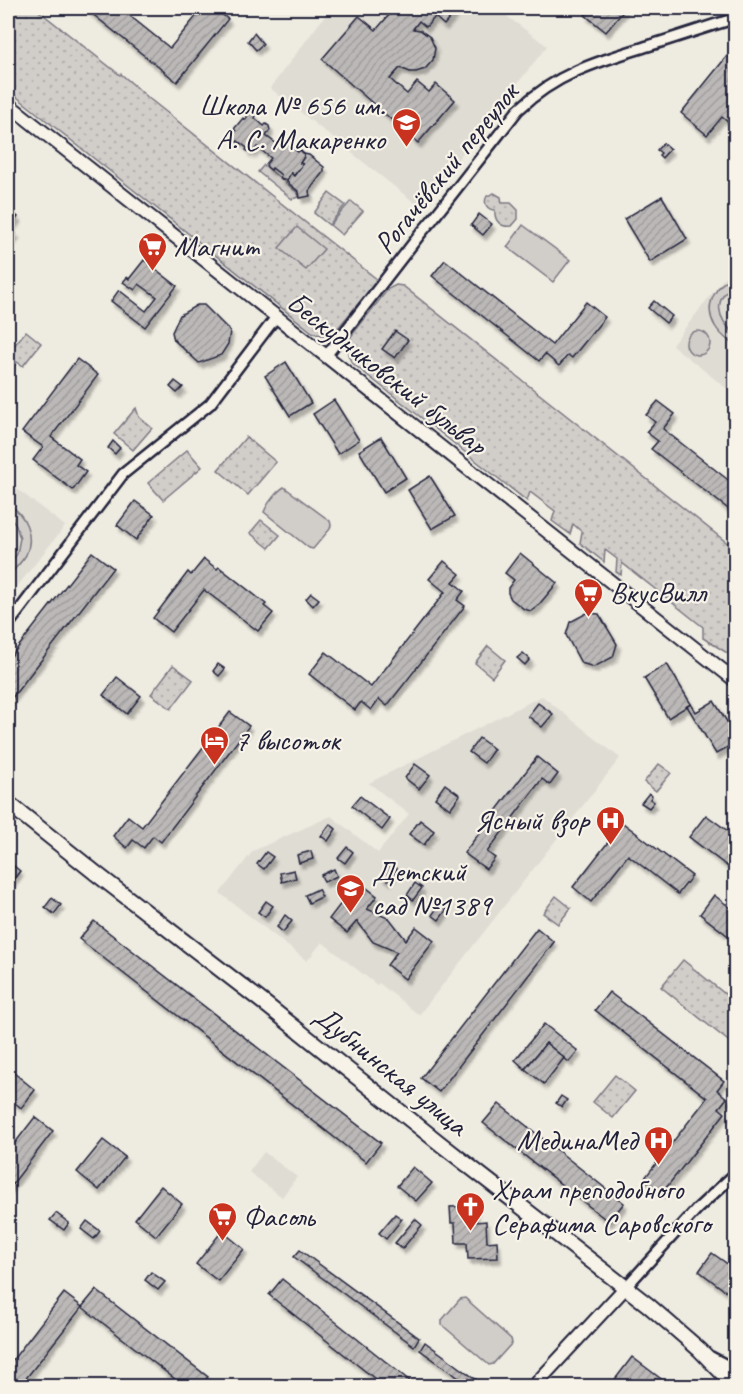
<svg xmlns="http://www.w3.org/2000/svg" width="743" height="1394" viewBox="0 0 743 1394" font-family="Caveat,sans-serif">
<style>
.built{fill:#dfdcd4}
.grass{fill:url(#grass-tufts);stroke:#7a7882;stroke-width:1.5}
.park{fill:url(#park-dots);stroke:#7a7882;stroke-width:1.5}
.garden{fill:#d1cdc9;stroke:#7a7882;stroke-width:1.5}
.building{fill:url(#building-hatch);stroke:#22223b;stroke-width:1.5;filter:url(#shadow)}
.lines{fill:none;stroke-linecap:round;stroke-linejoin:round}
.minor-casing{stroke:#22223b;stroke-width:14}
.tertiary-casing{stroke:#22223b;stroke-width:16}
.secondary-casing{stroke:#22223b;stroke-width:18}
.minor{stroke:#f7f3e8;stroke-width:9}
.tertiary{stroke:#f7f3e8;stroke-width:12}
.secondary{stroke:#f7f3e8;stroke-width:14}
.labels{text-anchor:middle;stroke-width:4.5;stroke-linejoin:round;paint-order:stroke}
.poi-label{font-size:30px;fill:#22223b;stroke:#f7f3e8;text-anchor:start}
.street-label{font-size:30px;fill:#22223b;stroke:#f7f3e8}
</style>
<defs>
<pattern id="grass-tufts" width="24" height="20" patternUnits="userSpaceOnUse" patternTransform="scale(1.5)"><rect width="24" height="20" fill="#d1cdc9"/><path d="M3 7l-1-3M5 7V3M7 7l1-3M15 17l-1-3M17 17v-4M19 17l1-3" fill="none" stroke="#b3b0ae"/></pattern>
<pattern id="park-dots" width="8" height="8" patternUnits="userSpaceOnUse" patternTransform="scale(1.5)"><rect width="8" height="8" fill="#d1cdc9"/><path d="M2 2h.1M6 6h.1" fill="none" stroke="#b3b0ae" stroke-width="1.8" stroke-linecap="round"/></pattern>
<pattern id="building-hatch" width="6" height="6" patternUnits="userSpaceOnUse" patternTransform="scale(1.5)"><rect width="6" height="6" fill="#bbb8b7"/><path d="M-1 1l2-2M0 6l6-6M5 7l2-2" fill="none" stroke="#a09e9e"/></pattern>
<filter id="shadow"><feDropShadow dx="3" dy="5" stdDeviation="1.5" flood-color="#0004"/></filter>
</defs>
<rect width="100%" height="100%" fill="#eeebe1"/>
<filter id="ink" filterUnits="userSpaceOnUse"><feTurbulence type="fractalNoise" baseFrequency=".0167" numOctaves="2"/><feDisplacementMap in="SourceGraphic" scale="12" xChannelSelector="R" yChannelSelector="G"/><feConvolveMatrix kernelMatrix="1 2 1 2 8 2 1 2 1" color-interpolation-filters="sRGB"/></filter>
<g filter="url(#ink)">
<!-- built -->
<g class="built">
<polygon points="331,8 496,8 547,46 420,207 270,88"/>
<polygon points="735,264 735,395 672,345"/>
<polygon points="8,482 65,526 8,598"/>
<polygon points="542,696 620,758 419,1015 379,983 377,985 322,942 307,961 220,893 253,851 331,816 378,853 409,814 369,783"/>
<polygon points="264,1152 297,1177 282,1197 249,1172"/>
</g>
<!-- grass -->
<polygon class="grass" points="264,165 298,193 299,197 292,199 258,172"/>
<!-- park -->
<g class="park">
<path d="M 8,8 L 35,8 L 120,75 L 121,74 L 151,100 L 378,280 L 337,329 C 328,336 322,337 312,332 L 8,90 Z"/>
<polygon points="329,193 345,205 329,225 314,213"/>
<path d="M 494,193 L 501,197 L 502,203 L 511,203 L 518,210 L 518,219 L 512,226 C 501,228 494,221 495,210 C 487,210 483,203 487,196 Z"/>
<path d="M 396,285 L 403,286 L 735,549 L 736,652 L 732,656 L 703,638 L 703,627 L 622,563 L 621,575 L 616,572 L 617,559 L 605,550 L 604,562 L 580,543 L 582,532 L 573,524 L 570,534 L 552,521 L 555,511 L 530,492 L 527,501 L 352,363 C 347,355 345,348 349,339 L 388,289 Z"/>
<polygon points="26,331 41,343 23,366 17,362 9,373 8,372 8,349 10,351"/>
<polygon points="136,408 139,417 152,428 133,450 114,434"/>
<polygon points="246,437 276,462 248,495 218,470"/>
<polygon points="187,450 202,467 163,500 148,483"/>
<polygon points="261,520 280,535 269,548 250,533"/>
<polygon points="488,646 505,660 492,677 475,663"/>
<polygon points="173,665 193,680 171,709 151,694"/>
<polygon points="659,764 671,773 656,791 644,782"/>
<polygon points="556,896 571,908 558,924 543,913"/>
<polygon points="683,960 731,999 728,1003 736,1009 735,1040 732,1044 661,987"/>
<polygon points="615,1075 635,1091 613,1118 593,1102"/>
</g>
<!-- garden -->
<g class="garden">
<polygon points="351,201 363,211 342,235 330,225"/>
<polygon points="523,225 570,260 553,282 507,247"/>
<polygon points="297,227 324,249 306,270 279,248"/>
<path d="M 735,276 L 735,286 C 712,298 717,319 735,334 L 735,346 C 728,340 720,335 715,326 C 703,306 715,284 735,276 Z"/>
<circle cx="698" cy="343" r="12"/>
<path d="M 284,487 L 330,521 L 331,525 L 330,529 L 313,549 L 309,548 L 264,512 C 267,504 276,492 284,487 Z"/>
<path d="M 8,504 C 25,514 35,535 26,555 C 21,563 13,570 8,578 L 8,566 L 17,554 L 20,538 L 15,523 L 8,515 Z"/>
<polygon points="465,1298 511,1339 512,1343 493,1364 489,1365 442,1325 442,1320 460,1299"/>
</g>
<!-- building -->
<g class="building">
<polygon points="85,8 120,8 170,48 203,8 213,8 228,19 177,82"/>
<polygon points="395,8 457,8 458,9 444,25 435,17 426,27 419,21 413,29 420,30 430,37 435,48 433,60 425,69 416,72 410,72 400,68 390,79 407,94 417,82 429,92 436,84 455,100 418,143 322,59 359,16 376,30"/>
<polygon points="590,8 626,8 606,32 585,15"/>
<polygon points="254,33 263,44 256,50 248,41"/>
<polygon points="727,56 736,62 736,122 732,126 722,117 707,135 681,113"/>
<polygon points="253,113 256,116 255,118 264,126 266,124 269,126 270,130 266,136 280,146 283,142 288,141 291,144 290,146 298,152 300,150 304,154 304,157 300,163 303,164 294,176 291,173 287,180 283,180 280,177 281,175 272,168 271,170 267,167 266,164 271,158 257,147 253,152 249,152 246,150 247,148 238,141 237,142 232,139 232,136 236,131 234,129 243,118 245,120 249,114"/>
<polygon points="663,143 670,149 662,158 659,155 661,153 657,150"/>
<polygon points="304,154 309,155 324,167 324,171 309,191 310,196 300,198 299,192 287,182 287,180 291,173 294,176 303,164 300,163 304,157"/>
<polygon points="662,196 687,239 650,262 624,219"/>
<polygon points="8,209 18,217 9,229 16,234 8,245"/>
<polygon points="479,214 492,224 483,235 471,225"/>
<polygon points="144,260 177,286 145,327 111,301 119,290 146,311 157,297 139,284 135,290 123,282 127,277 129,279"/>
<polygon points="445,260 552,345 586,302 605,317 572,358 568,355 559,366 545,354 539,361 432,276"/>
<polygon points="654,301 672,316 666,323 648,308"/>
<polygon points="197,305 204,305 230,331 228,344 221,355 199,363 174,340 172,332 180,315"/>
<polygon points="395,331 408,340 395,358 382,349"/>
<polygon points="77,359 98,375 51,437 80,459 76,465 86,472 73,490 33,460 43,447 22,432"/>
<polygon points="286,362 311,403 290,416 265,376"/>
<polygon points="175,381 183,387 177,393 170,387"/>
<polygon points="334,400 359,440 338,454 313,414"/>
<polygon points="658,401 675,414 663,429 736,486 736,515 651,449 658,441 646,432 655,422 646,415"/>
<polygon points="381,437 406,478 384,492 359,451"/>
<polygon points="113,441 120,448 115,454 108,448"/>
<polygon points="430,476 455,516 432,529 408,490"/>
<polygon points="135,501 154,515 136,540 117,525"/>
<polygon points="92,552 113,568 8,703 8,660"/>
<polygon points="520,553 557,583 537,607 531,611 524,609 511,599 508,593 508,588 514,580 505,573"/>
<polygon points="204,559 217,569 219,567 266,604 264,606 273,613 258,631 204,590 171,632 153,618 188,572 191,575"/>
<polygon points="444,561 460,574 453,582 464,591 457,600 465,606 387,706 379,699 371,710 361,702 355,710 309,674 326,652 371,687 445,592 429,579"/>
<polygon points="311,593 319,599 313,606 306,599"/>
<polygon points="587,613 599,614 617,644 613,657 594,667 581,663 566,635 570,622"/>
<polygon points="523,653 530,659 525,665 517,658"/>
<polygon points="218,664 225,669 219,676 213,671"/>
<polygon points="667,664 691,704 668,718 644,678"/>
<polygon points="117,677 141,696 127,714 103,695"/>
<polygon points="714,701 736,736 736,742 716,754 687,706 691,704 696,712"/>
<polygon points="538,703 553,714 542,727 528,716"/>
<polygon points="230,712 249,726 161,842 153,836 144,848 133,840 127,848 113,836 128,816 142,827"/>
<polygon points="479,738 494,749 484,763 469,752"/>
<polygon points="537,757 558,774 550,785 542,779 487,852 495,858 486,869 464,853"/>
<polygon points="415,764 430,775 419,789 405,778"/>
<polygon points="445,784 460,795 450,809 435,798"/>
<polygon points="649,793 652,796 650,799 654,802 649,808 641,803"/>
<polygon points="360,796 390,819 382,830 352,806"/>
<polygon points="706,815 736,837 736,873 689,837"/>
<polygon points="420,820 434,831 424,845 409,834"/>
<polygon points="623,823 692,876 678,894 628,855 591,902 573,887"/>
<polygon points="330,824 336,829 328,841 321,836"/>
<polygon points="347,847 353,852 345,863 338,858"/>
<polygon points="311,851 313,859 299,863 297,855"/>
<polygon points="266,852 273,857 264,869 257,864"/>
<polygon points="8,861 20,871 8,887"/>
<polygon points="390,864 397,869 388,880 382,875"/>
<polygon points="334,869 337,876 324,882 321,875"/>
<polygon points="294,870 296,878 282,882 280,873"/>
<polygon points="358,881 377,896 367,909 390,919 406,940 416,927 434,941 405,979 387,965 397,952 373,942 357,921 347,933 329,919"/>
<polygon points="415,883 422,888 413,900 407,895"/>
<polygon points="318,889 322,897 309,903 305,895"/>
<polygon points="714,895 736,912 736,942 700,914"/>
<polygon points="52,898 61,905 54,914 45,907"/>
<polygon points="266,901 273,906 265,917 258,912"/>
<polygon points="441,903 447,909 439,920 432,915"/>
<polygon points="285,915 292,921 283,932 277,927"/>
<polygon points="94,921 381,1143 366,1162 79,939"/>
<polygon points="537,928 554,942 439,1092 421,1078"/>
<polygon points="609,992 724,1081 717,1090 727,1098 719,1108 725,1113 662,1193 644,1179 707,1098 595,1010"/>
<polygon points="544,1024 578,1051 569,1062 546,1043 525,1069 515,1060"/>
<polygon points="546,1043 564,1058 544,1084 525,1069"/>
<polygon points="8,1068 35,1090 21,1108 8,1097"/>
<polygon points="561,1096 567,1100 562,1107 556,1103"/>
<polygon points="499,1104 624,1203 609,1222 483,1123"/>
<polygon points="35,1117 53,1131 8,1190 8,1152"/>
<polygon points="103,1140 125,1157 99,1190 77,1172"/>
<polygon points="413,1167 432,1183 416,1201 397,1186"/>
<polygon points="161,1186 182,1204 156,1236 135,1219"/>
<polygon points="475,1206 476,1222 486,1221 487,1242 497,1241 498,1258 468,1259 467,1243 456,1243 455,1223 451,1223 450,1207"/>
<polygon points="56,1213 69,1223 64,1230 50,1220"/>
<polygon points="395,1214 402,1219 386,1239 379,1233"/>
<polygon points="415,1219 422,1225 402,1249 395,1243"/>
<polygon points="87,1221 100,1231 94,1239 81,1229"/>
<polygon points="222,1231 244,1249 218,1281 196,1264"/>
<polygon points="300,1250 419,1338 414,1346 294,1257"/>
<polygon points="712,1253 736,1270 736,1299 699,1271"/>
<polygon points="151,1272 165,1282 158,1290 145,1280"/>
<polygon points="282,1279 410,1381 406,1386 384,1386 269,1295"/>
<polygon points="96,1290 208,1377 201,1386 184,1386 82,1307"/>
<polygon points="64,1293 82,1307 20,1386 8,1386 8,1366"/>
<polygon points="425,1342 485,1386 470,1386 420,1350"/>
<polygon points="632,1357 664,1381 672,1386 610,1386"/>
</g>
<g class="lines">
<defs>
<g id="minor">
<path d="M 326,356 L 421,233 L 432,220 L 518,110 C 557,73 599,61 648,46 C 677,37 706,27 736,18"/>
<polyline points="8,625 123,474 210,404 276,317"/>
<polyline points="625,1288 697,1209 736,1173"/>
<polyline points="711,1357 736,1370"/>
</g>
<g id="tertiary">
<polyline points="8,104 736,681"/>
<polyline points="534,1386 625,1288"/>
</g>
<polyline id="secondary" points="8,803 98,875 264,1003 442,1145 648,1305 700,1350 735,1386"/>
</defs>
<!-- minor casing -->
<use href="#minor" class="minor-casing"/>
<!-- tertiary casing -->
<use href="#tertiary" class="tertiary-casing"/>
<!-- secondary casing -->
<use href="#secondary" class="secondary-casing"/>
<!-- minor -->
<use href="#minor" class="minor"/>
<!-- tertiary -->
<use href="#tertiary" class="tertiary"/>
<!-- secondary -->
<use href="#secondary" class="secondary"/>
</g>
</g>
<!-- icons -->
<defs>
<symbol id="school-pin" viewBox="-11 -11 22 30"><path d="M0 17L-7.5 6A9.5 9.5 0 1 1 7.5 6Z" fill="#c8321e" stroke="#f7f3e8"/><path d="M0-5L7-2L0 1L-7-2ZM-4 1L0 2.5L4 1V4Q0 6-4 4Z" fill="#fff"/></symbol>
<symbol id="supermarket-pin" viewBox="-11 -11 22 30"><path d="M0 17L-7.5 6A9.5 9.5 0 1 1 7.5 6Z" fill="#c8321e" stroke="#f7f3e8"/><path d="M-6-5.5h2.5l.6 2H6L4.5 2H-2.5L-4.4-4H-6ZM-1.5 3.2a1.3 1.3 0 1 0 .1 0ZM3 3.2a1.3 1.3 0 1 0 .1 0Z" fill="#fff"/></symbol>
<symbol id="hotel-pin" viewBox="-11 -11 22 30"><path d="M0 17L-7.5 6A9.5 9.5 0 1 1 7.5 6Z" fill="#c8321e" stroke="#f7f3e8"/><path d="M-6-4.5h1.5V1H6V5H4.5V3h-9V5H-6ZM-4 0a1.8 1.8 0 1 1 3.6 0ZM.5 0V-2.5h3Q6-2.5 6 0Z" fill="#fff"/></symbol>
<symbol id="hospital-pin" viewBox="-11 -11 22 30"><path d="M0 17L-7.5 6A9.5 9.5 0 1 1 7.5 6Z" fill="#c8321e" stroke="#f7f3e8"/><path d="M-5-5h3v3.5h4V-5h3V5h-3V1.5h-4V5h-3Z" fill="#fff"/></symbol>
<symbol id="church-pin" viewBox="-11 -11 22 30"><path d="M0 17L-7.5 6A9.5 9.5 0 1 1 7.5 6Z" fill="#c8321e" stroke="#f7f3e8"/><path d="M-1.2-6h2.4v3.5h3.3v2.4h-3.3V6h-2.4V-.1h-3.3v-2.4h3.3Z" fill="#fff"/></symbol>
</defs>
<g fill-rule="evenodd">
<use href="#school-pin" x="390" y="106" width="33" height="45"/>
<use href="#supermarket-pin" x="136" y="230" width="33" height="45"/>
<use href="#supermarket-pin" x="572" y="576" width="33" height="45"/>
<use href="#hotel-pin" x="198" y="724" width="33" height="45"/>
<use href="#hospital-pin" x="594" y="804" width="33" height="45"/>
<use href="#school-pin" x="334" y="872" width="33" height="45"/>
<use href="#hospital-pin" x="642" y="1124" width="33" height="45"/>
<use href="#church-pin" x="454" y="1190" width="33" height="45"/>
<use href="#supermarket-pin" x="206" y="1200" width="33" height="45"/>
</g>
<g class="labels">
<!-- poi labels -->
<g class="poi-label">
<text x="385" y="115" text-anchor="end">Школа № 656 им.<tspan x="385" dy="34">А. С. Макаренко</tspan></text>
<text x="174" y="256">Магнит</text>
<text x="610" y="602">ВкусВилл</text>
<text x="235" y="750">7 высоток</text>
<text x="589" y="830" text-anchor="end">Ясный взор</text>
<text x="372" y="881">Детский<tspan x="372" dy="34">сад №1389</tspan></text>
<text x="637" y="1150" text-anchor="end">МединаМед</text>
<text x="492" y="1199">Храм преподобного<tspan x="492" dy="34">Серафима Саровского</tspan></text>
<text x="243" y="1226">Фасоль</text>
</g>
<!-- street labels -->
<g class="street-label">
<text transform="translate(446 168) rotate(-51)" y="10">Рогачёвский переулок</text>
<text transform="translate(387 373) rotate(38)" y="10">Бескудниковский бульвар</text>
<text transform="translate(391 1070) rotate(39)" y="10">Дубнинская улица</text>
</g>
</g>
<!-- margin -->
<rect width="743" height="1394" fill="none" stroke="#f7f3e8" stroke-width="30"/>
<rect x="15" y="15" width="713" height="1364" fill="none" stroke="#22223b" stroke-width="2" filter="url(#ink)"/>
</svg>
